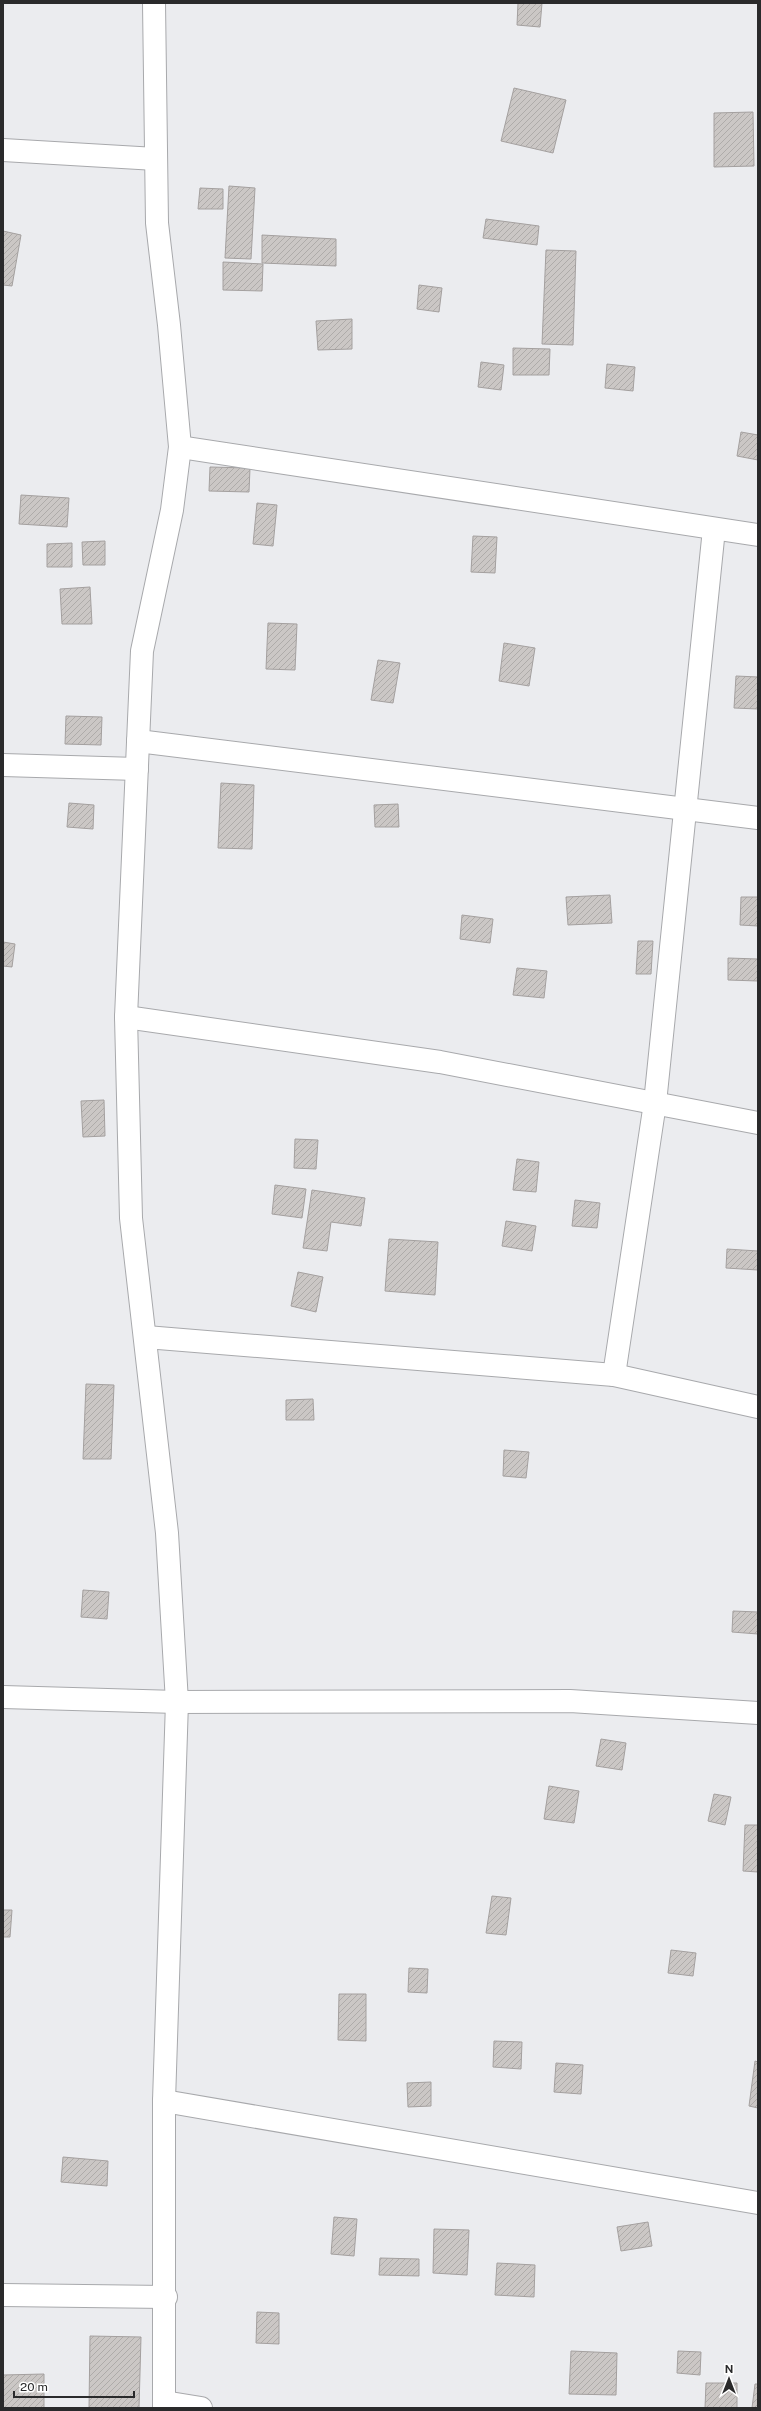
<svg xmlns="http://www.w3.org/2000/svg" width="761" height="2411" viewBox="0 0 761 2411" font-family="'Public Sans',sans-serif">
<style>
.building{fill:url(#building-hatch);stroke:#a4a09f}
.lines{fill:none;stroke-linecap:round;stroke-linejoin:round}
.street-casing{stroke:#a8a9ac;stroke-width:24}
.street{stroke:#fff;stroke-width:22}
</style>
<defs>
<pattern id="building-hatch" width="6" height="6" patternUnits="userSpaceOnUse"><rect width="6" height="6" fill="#cbc7c5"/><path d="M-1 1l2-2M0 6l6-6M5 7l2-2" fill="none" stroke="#aeaba9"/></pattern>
</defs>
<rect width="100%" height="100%" fill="#ebecef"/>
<!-- building -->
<g class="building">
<polygon points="518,3 542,3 540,27 517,25"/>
<polygon points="514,88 566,100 553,153 501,141"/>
<polygon points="753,112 754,166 714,167 714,113"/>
<polygon points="229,186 255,188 251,259 225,258"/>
<polygon points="200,188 223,189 223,209 198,209"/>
<polygon points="486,219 539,226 537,245 483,238"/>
<polygon points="3,231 21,235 12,286 3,285"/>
<polygon points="262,235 336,239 336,266 262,263"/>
<polygon points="546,250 576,251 573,345 542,344"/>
<polygon points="223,262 263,264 262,291 223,290"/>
<polygon points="419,285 442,288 439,312 417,309"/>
<polygon points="352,319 352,349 318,350 316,321"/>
<polygon points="513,348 550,349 549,375 513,375"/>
<polygon points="481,362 504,365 501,390 478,387"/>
<polygon points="607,364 635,367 633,391 605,388"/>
<polygon points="741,432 758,435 758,460 737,456"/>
<polygon points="210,467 250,468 249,492 209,491"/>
<polygon points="21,495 69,498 67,527 19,524"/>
<polygon points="257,503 277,505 273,546 253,544"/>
<polygon points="473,536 497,537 495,573 471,572"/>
<polygon points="105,541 105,565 83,565 82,542"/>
<polygon points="72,543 72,567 47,567 47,544"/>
<polygon points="90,587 92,624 62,624 60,589"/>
<polygon points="268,623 297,624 295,670 266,669"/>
<polygon points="504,643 535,648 529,686 499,681"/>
<polygon points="378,660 400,663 393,703 371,700"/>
<polygon points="736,676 758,677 758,709 734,708"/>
<polygon points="66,716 102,717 101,745 65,744"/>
<polygon points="221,783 254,785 252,849 218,848"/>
<polygon points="69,803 94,805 93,829 67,827"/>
<polygon points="398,804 399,827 375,827 374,805"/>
<polygon points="610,895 612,923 568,925 566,897"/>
<polygon points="741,897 758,897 758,926 740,925"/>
<polygon points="462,915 493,919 490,943 460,939"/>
<polygon points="638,941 653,941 651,974 636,974"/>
<polygon points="3,942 15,944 12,967 3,966"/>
<polygon points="728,958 758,959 758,981 728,980"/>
<polygon points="517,968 547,971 544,998 513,995"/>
<polygon points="104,1100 105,1136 83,1137 81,1101"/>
<polygon points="295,1139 318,1140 316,1169 294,1168"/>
<polygon points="517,1159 539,1162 536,1192 513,1190"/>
<polygon points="275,1185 306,1189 302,1218 272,1214"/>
<polygon points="312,1190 365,1198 361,1226 331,1222 327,1251 303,1248"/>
<polygon points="575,1200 600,1203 597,1228 572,1226"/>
<polygon points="506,1221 536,1226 532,1251 502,1246"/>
<polygon points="389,1239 438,1242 435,1295 385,1291"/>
<polygon points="727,1249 758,1251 758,1270 726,1268"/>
<polygon points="298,1272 323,1277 316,1312 291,1306"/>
<polygon points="86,1384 114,1385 111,1459 83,1459"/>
<polygon points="313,1399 314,1420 286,1420 286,1400"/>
<polygon points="504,1450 529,1452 526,1478 503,1476"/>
<polygon points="83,1590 109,1592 107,1619 81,1617"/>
<polygon points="733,1611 758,1612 758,1634 732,1632"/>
<polygon points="601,1739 626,1743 622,1770 596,1766"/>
<polygon points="549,1786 579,1791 574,1823 544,1819"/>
<polygon points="714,1794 731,1797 725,1825 708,1821"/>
<polygon points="745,1825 758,1825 758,1872 743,1871"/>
<polygon points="492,1896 511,1898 506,1935 486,1933"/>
<polygon points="3,1910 12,1910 10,1937 3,1937"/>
<polygon points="671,1950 696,1953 693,1976 668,1973"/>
<polygon points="409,1968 428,1969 427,1993 408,1992"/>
<polygon points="339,1994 366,1994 366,2041 338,2040"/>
<polygon points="494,2041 522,2042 521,2069 493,2067"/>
<polygon points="755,2061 758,2062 758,2108 749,2106"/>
<polygon points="556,2063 583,2065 581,2094 554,2092"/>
<polygon points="431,2082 431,2106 408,2107 407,2083"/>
<polygon points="63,2157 108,2161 107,2186 61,2182"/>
<polygon points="334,2217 357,2219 354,2256 331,2254"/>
<polygon points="648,2222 652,2246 621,2251 617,2227"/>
<polygon points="434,2229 469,2230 467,2275 433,2273"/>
<polygon points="380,2258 419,2259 419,2276 379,2275"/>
<polygon points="497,2263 535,2265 534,2297 495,2295"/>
<polygon points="257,2312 279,2313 279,2344 256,2343"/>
<polygon points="90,2336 141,2337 139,2408 89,2408"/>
<polygon points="571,2351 617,2353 616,2395 569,2394"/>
<polygon points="678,2351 701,2352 700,2375 677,2373"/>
<polygon points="44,2374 44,2408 3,2408 3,2375"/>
<polygon points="706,2383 737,2383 737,2408 705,2408"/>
<polygon points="755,2384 758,2384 758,2408 752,2408"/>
</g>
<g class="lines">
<defs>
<g id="street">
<polyline points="154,3 157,223 169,325 180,447 172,510 142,651 126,1017 131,1218 167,1533 177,1702 164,2101 164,2408"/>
<polyline points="3,150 156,159"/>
<polyline points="180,447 758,535"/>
<polyline points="138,741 758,818"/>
<polyline points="3,765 137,769"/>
<polyline points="126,1017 440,1062 758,1123"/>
<polyline points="146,1337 614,1375 758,1407"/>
<polyline points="614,1375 655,1103 714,529"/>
<polyline points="3,1697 177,1702 570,1701 758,1713"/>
<polyline points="164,2101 758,2203"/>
<polyline points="3,2295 166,2297"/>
<polyline points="164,2402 201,2408"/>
</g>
</defs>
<!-- street casing -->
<use href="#street" class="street-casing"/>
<!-- street -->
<use href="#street" class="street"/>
</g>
<!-- border -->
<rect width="761" height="2411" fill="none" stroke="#2a2a2b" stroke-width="8"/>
<!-- north arrow -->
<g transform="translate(729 2379)" stroke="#ffffff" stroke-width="3" paint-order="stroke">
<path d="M0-3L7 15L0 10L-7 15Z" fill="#2a2a2b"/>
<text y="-6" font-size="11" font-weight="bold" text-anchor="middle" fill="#2a2a2b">N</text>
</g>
<!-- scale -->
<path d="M14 2391v6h120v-6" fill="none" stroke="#2a2a2b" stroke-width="2"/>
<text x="20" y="2391" font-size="12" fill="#2a2a2b" stroke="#ffffff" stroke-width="3" paint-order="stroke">20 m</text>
</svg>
